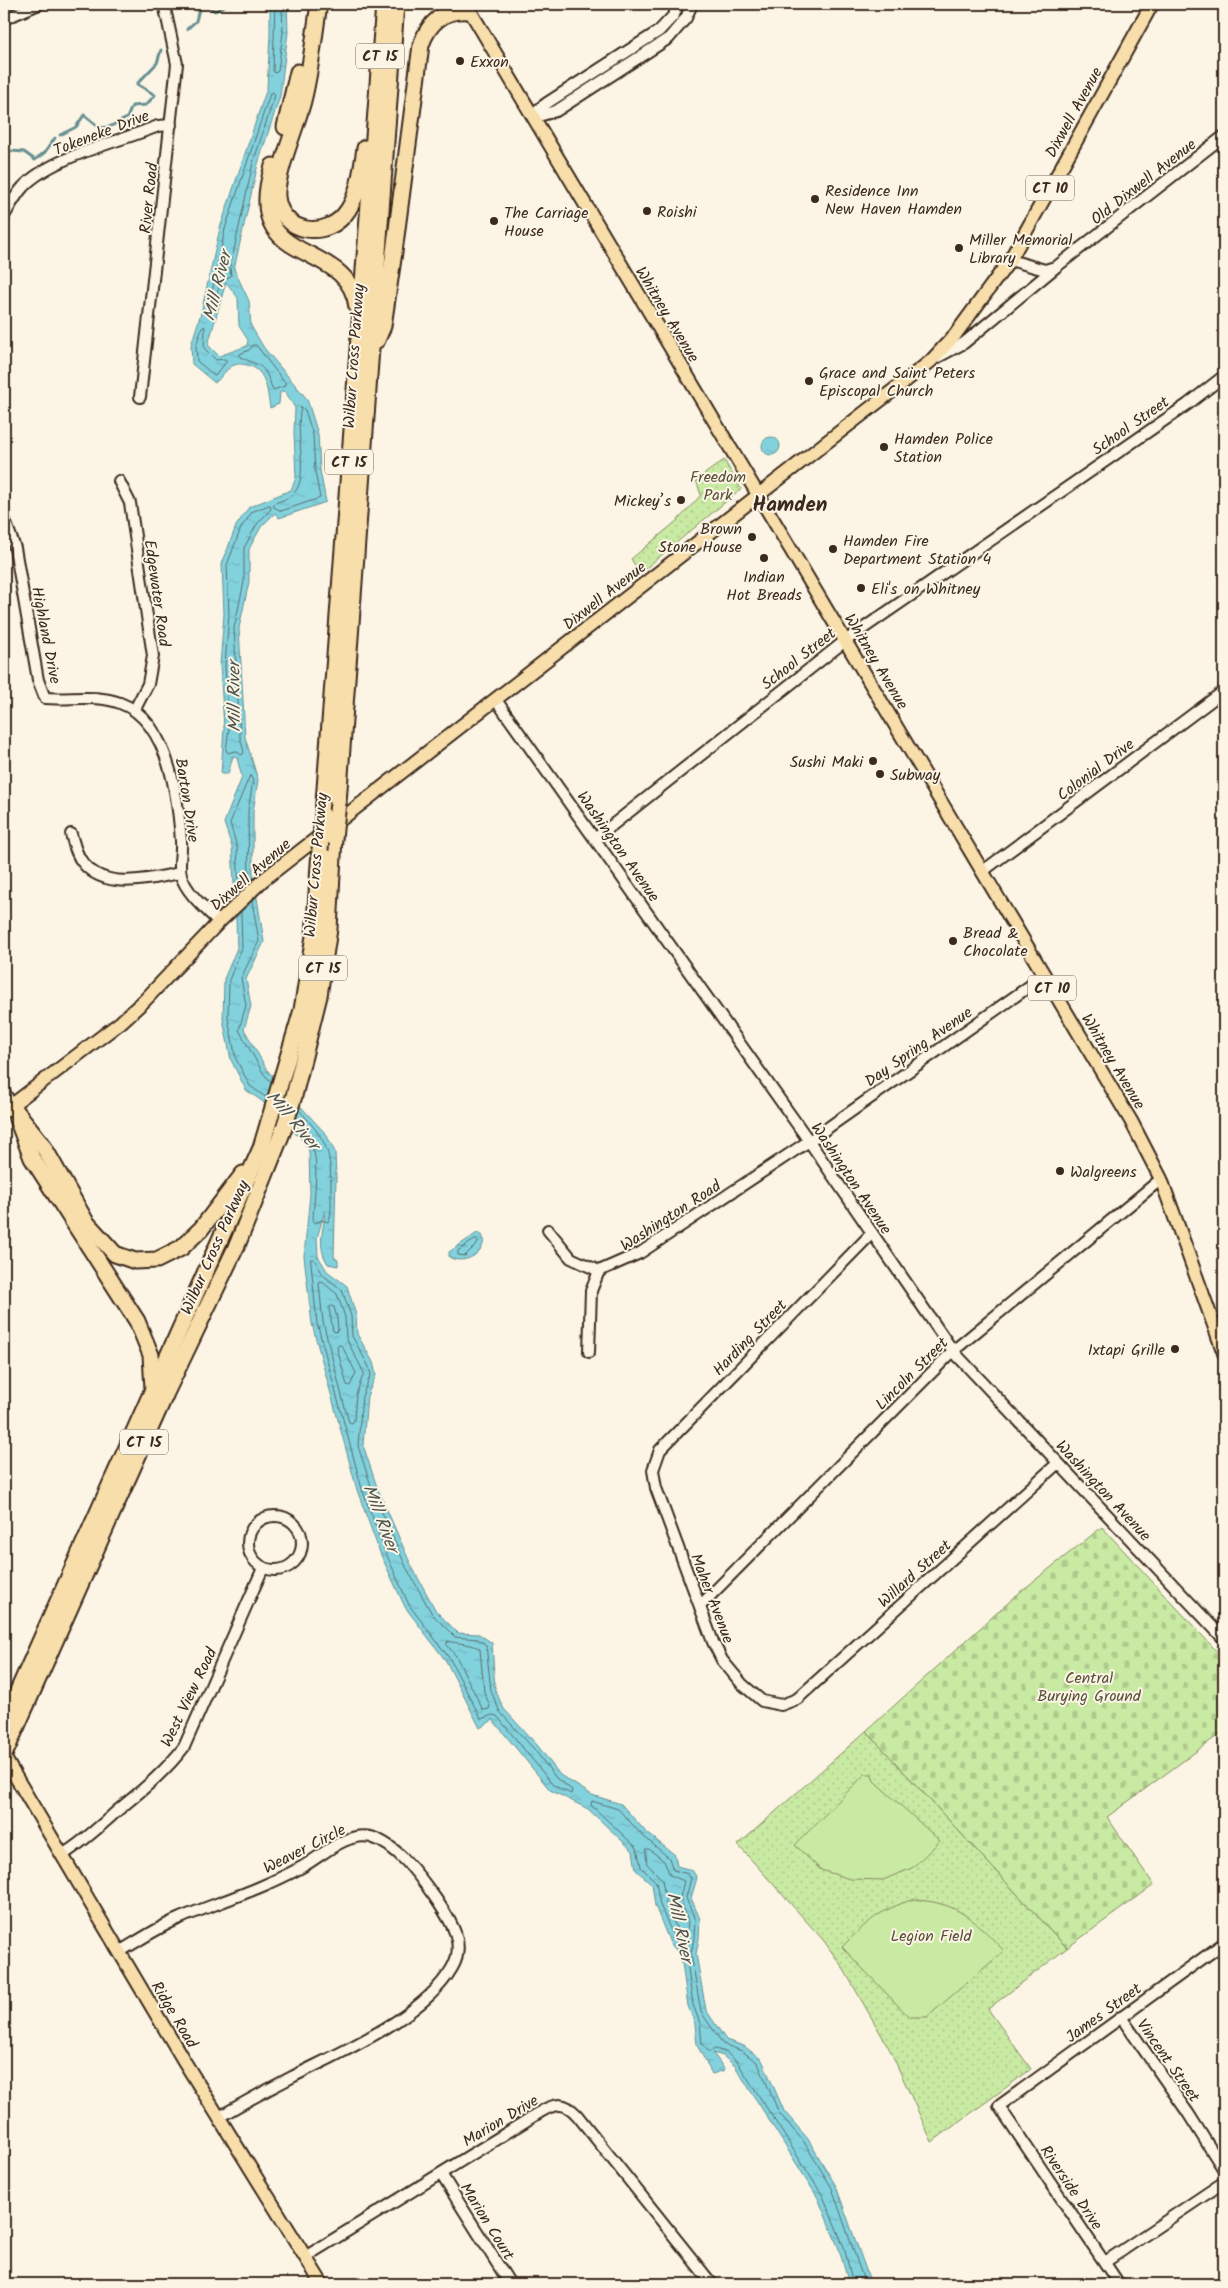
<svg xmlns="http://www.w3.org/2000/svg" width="1228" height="2288" viewBox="0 0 1228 2288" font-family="Kalam,sans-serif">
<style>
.cemetery{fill:url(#cemetery-stones);stroke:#828a60}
.park{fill:url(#park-dots);stroke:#828a60}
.pitch{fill:#c9eaa3;stroke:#828a60}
.water{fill:url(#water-ripples);stroke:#668f91;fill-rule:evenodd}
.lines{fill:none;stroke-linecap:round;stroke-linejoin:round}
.shore{stroke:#576d6b;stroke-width:1}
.stream{stroke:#668f91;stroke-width:3}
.minor-casing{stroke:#3b2a1e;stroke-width:14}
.major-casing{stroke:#3b2a1e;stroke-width:16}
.highway-casing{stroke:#3b2a1e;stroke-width:19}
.minor{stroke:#fcf5e5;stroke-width:10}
.major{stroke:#f8deab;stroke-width:12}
.highway{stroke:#f8deab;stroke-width:15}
.highway-bridge-casing{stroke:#3b2a1e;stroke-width:19;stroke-linecap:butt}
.highway-bridge{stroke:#f8deab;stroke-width:15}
.poi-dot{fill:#3b2a1e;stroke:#fcf5e5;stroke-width:2}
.labels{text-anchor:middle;stroke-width:4;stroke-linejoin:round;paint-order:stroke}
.shield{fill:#fcf5e5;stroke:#75675a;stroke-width:1}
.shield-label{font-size:15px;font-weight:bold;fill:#3b2a1e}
.poi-label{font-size:16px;fill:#3b2a1e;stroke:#fcf5e5;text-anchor:start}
.street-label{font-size:16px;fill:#3b2a1e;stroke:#fcf5e5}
.park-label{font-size:16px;fill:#575039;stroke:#fcf5e5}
.water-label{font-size:18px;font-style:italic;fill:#4d544e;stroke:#fcf5e5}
.district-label{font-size:21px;font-weight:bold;fill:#3b2a1e;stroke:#fcf5e5}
</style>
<defs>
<pattern id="cemetery-stones" width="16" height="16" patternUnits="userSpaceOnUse" patternTransform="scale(1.25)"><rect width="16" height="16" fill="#c9eaa3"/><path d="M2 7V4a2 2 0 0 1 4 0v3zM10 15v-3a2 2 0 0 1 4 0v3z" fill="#aec98c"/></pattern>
<pattern id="park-dots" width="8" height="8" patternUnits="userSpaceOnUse" patternTransform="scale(1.25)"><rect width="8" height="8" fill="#c9eaa3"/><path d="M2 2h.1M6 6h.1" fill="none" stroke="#aec98c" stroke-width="1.8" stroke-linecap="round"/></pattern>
<pattern id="water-ripples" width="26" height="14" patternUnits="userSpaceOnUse" patternTransform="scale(1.25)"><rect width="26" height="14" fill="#82d2de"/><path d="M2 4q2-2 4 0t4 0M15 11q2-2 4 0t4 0" fill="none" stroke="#71b4be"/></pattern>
</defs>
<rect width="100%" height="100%" fill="#fcf5e5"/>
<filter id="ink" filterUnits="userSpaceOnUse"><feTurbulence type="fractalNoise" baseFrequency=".02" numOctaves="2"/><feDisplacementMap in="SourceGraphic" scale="10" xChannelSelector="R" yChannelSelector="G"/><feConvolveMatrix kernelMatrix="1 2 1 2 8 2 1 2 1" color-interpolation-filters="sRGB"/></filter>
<g filter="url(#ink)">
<!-- cemetery -->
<polygon class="cemetery" points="1102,1527 1224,1659 1224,1731 1107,1817 1154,1885 1067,1948 866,1731 1020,1592"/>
<!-- park -->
<g class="park">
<polygon points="724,460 741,489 640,573 631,559 678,520 701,495 696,480"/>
<polygon points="866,1731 1067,1948 988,2009 1031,2069 932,2142 890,2050 843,1968 824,1941 738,1845"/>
</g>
<!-- pitch -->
<g class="pitch">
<polygon points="865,1774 872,1774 874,1781 940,1841 912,1868 883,1880 850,1879 821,1870 795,1845"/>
<path d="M 914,1899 C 923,1901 932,1901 941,1904 C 966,1910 987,1933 1004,1951 L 927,2017 L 909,2017 L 842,1947 C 868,1921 878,1911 914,1899 Z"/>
</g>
<!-- water -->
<g class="water">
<path d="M 270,4 L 287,4 L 288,32 L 280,96 L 258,164 L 234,269 L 249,301 L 251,326 L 264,348 L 307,399 L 318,434 L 320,470 L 326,502 L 279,518 L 275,513 L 261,527 L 249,549 L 249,582 L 239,628 L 245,737 L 258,780 L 253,812 L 253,873 L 264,942 L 246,979 L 251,1006 L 244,1029 L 267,1070 L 326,1134 L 335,1152 L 336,1178 L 334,1257 L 338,1260 L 338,1266 L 328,1264 C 316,1245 324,1231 325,1210 L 317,1238 L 318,1256 L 327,1271 L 347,1286 L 356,1315 L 357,1334 L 373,1362 L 376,1375 L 367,1396 L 363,1445 L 377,1487 L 411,1565 L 436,1611 L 458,1633 L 479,1634 L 492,1643 L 495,1690 L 504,1709 L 538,1746 L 560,1775 L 592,1795 L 621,1804 L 646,1832 L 675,1855 L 677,1866 L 692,1870 L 697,1878 L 691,1898 L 700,1919 L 699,1939 L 696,1954 L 706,2010 L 726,2040 L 744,2046 L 762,2060 L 784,2111 L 808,2139 L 836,2186 L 871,2284 L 849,2284 L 839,2249 L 818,2198 L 735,2066 L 723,2056 L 713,2053 L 725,2070 L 712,2074 L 697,2045 L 695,2024 L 688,2006 L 681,1956 L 670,1943 L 655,1906 L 652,1884 L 636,1870 L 633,1851 L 588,1809 L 550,1790 L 493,1720 L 480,1728 L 446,1661 L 405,1607 L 380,1553 L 357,1490 L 312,1324 L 304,1256 L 310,1194 L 309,1151 L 304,1142 L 262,1101 L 246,1090 L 231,1060 L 223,1019 L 224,979 L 237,948 L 236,919 L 232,847 L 224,823 L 242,777 L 237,758 L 233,756 L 228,774 L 221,774 L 224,728 L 220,665 L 224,614 L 222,564 L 236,526 L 249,507 L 291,490 L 296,478 L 294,432 L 295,408 L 285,391 L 280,392 L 279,404 L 270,408 C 267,391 267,370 247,365 C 241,364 238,363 232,366 C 225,370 221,378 215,383 L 192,364 L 191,345 L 201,313 L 220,228 L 267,88 L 270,36 ZM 226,282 L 238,298 L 239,326 L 248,340 L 247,346 L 219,356 L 208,345 Z"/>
<circle cx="771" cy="446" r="9"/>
<path d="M 477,1233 L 482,1235 L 484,1240 C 482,1256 462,1265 449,1257 L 449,1252 Z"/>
</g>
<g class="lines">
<!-- shore -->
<g class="shore">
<polyline points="275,4 273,71 275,73 278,71 283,32 282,4"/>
<polygon points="273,92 275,95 253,163 230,268 231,276 222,280 215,298 212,300 211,297 225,229 270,94"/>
<polygon points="205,327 204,348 216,360 225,359 227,361 215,376 197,361 196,346 202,328"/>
<path d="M 253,345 L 256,345 L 285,383 L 285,386 L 273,390 C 263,364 265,368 240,357 L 240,354 L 249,350 Z"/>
<path d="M 301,408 L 305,410 L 313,435 L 315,471 L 320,498 L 281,511 L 274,507 L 273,504 C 279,501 289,499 294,493 C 310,477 294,431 301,408 Z"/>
<polygon points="270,505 271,509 257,524 244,548 244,582 234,628 240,737 244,752 242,755 235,751 228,753 226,750 229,728 225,666 229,614 227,565 241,528 252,512"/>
<polyline points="239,892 237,847 230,823 250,775 253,781 248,811 249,883"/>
<polyline points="252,901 259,941 241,978 246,1005 239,1030 263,1073 271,1082"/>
<polyline points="241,912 242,948 229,980 228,1018 236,1059 250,1086 267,1098"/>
<path d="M 294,1126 C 300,1133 308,1138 312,1147 C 320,1160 313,1205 313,1222 L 315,1223 L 322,1220 L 328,1222 C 332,1215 331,1204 331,1195 C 331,1151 329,1143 299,1110"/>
<polygon points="475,1240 479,1242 465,1256 458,1255 458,1251"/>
<polygon points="311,1259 314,1259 323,1275 342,1290 351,1316 352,1336 368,1365 371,1374 362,1396 358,1446 372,1489 406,1567 432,1614 455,1637 478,1639 486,1645 491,1691 500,1712 534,1749 556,1778 572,1790 571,1794 553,1785 497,1716 492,1715 481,1719 450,1659 409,1605 385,1551 362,1489 317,1323"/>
<polygon points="321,1281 337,1294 345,1317 346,1338 364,1373 356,1394 354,1421 352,1423 349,1422 346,1412 323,1322 319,1284"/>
<polygon points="331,1306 334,1307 337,1318 338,1330 336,1332 333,1331 329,1308"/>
<polygon points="339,1345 342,1346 356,1373 350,1386 347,1385 337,1348"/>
<path d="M 448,1641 C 457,1644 473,1643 480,1649 L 484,1692 L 490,1706 L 489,1709 L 483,1710 L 456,1656 L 447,1645 Z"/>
<polygon points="646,1849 649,1849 664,1861 670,1875 684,1881 680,1898 688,1921 686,1942 680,1937 666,1904 662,1879 647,1864"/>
<polyline points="853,2284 844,2247 823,2196 738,2063 726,2052 715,2049 709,2052 702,2044 700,2023 693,2005 686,1954 675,1940 660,1905 656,1882 641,1867 637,1848 591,1805 592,1801 618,1809 642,1835 669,1858 673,1870 688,1874 691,1878 686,1898 695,1920 694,1938 691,1954 701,2012 723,2044 742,2051 758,2063 779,2113 804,2142 832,2188 865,2284"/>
</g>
<!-- stream -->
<g class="stream">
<polyline points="187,29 196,21 199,9 206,5 215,11 228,4"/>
<polyline points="60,135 76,127 84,115 100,128 109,127 127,118 132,106 146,105 155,95 137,84 157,63 161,50"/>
<polyline points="12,151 24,152 35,160 45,152 55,138"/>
<polyline points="4,153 5,152"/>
</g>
<defs>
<g id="minor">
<polyline points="1223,4 1224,6"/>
<polyline points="4,19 39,4"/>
<polyline points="535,117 556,111 669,38 686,18 692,4"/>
<polyline points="535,117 540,108 547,103 659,31 674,15 678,4"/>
<path d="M 4,216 C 10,206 15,196 23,187 C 52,156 119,142 158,126 L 171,125"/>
<polyline points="1010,260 1045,270 1055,267"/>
<polyline points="936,358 964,343 1056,267 1224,136"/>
<polyline points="140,397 177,64 164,4"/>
<polyline points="119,481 130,503 153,656 148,684 135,709"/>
<path d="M 4,518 L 15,548 L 38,680 L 45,698 C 71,700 96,694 120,703 C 168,720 178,796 181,841 C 182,852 178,865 181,875 C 186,893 206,909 219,922"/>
<polyline points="496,700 809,1141 953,1351 1224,1639"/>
<path d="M 71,834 C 74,844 76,855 83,863 C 105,891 150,879 180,873"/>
<polyline points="596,838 845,641 1188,404 1224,376"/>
<polyline points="983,871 1224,691"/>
<polyline points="4,1091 12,1106"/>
<polyline points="548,1230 571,1258 599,1271 640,1253 809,1141 1044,976"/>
<polyline points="872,1233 660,1450 653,1470 656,1488 713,1642 722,1660 742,1684 762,1701 781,1705 797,1699 1058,1463"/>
<polyline points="589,1352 591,1291 599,1271"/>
<circle cx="275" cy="1543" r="27"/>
<polyline points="700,1606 953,1351 1161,1179"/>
<path d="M 62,1855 C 82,1843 99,1827 117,1811 C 141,1791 165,1772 184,1747 L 263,1568"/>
<path d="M 119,1952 C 138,1941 157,1928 178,1919 C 219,1902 262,1889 300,1868 C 321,1857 346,1831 371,1837 C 398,1845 421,1878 436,1899 C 450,1920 467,1943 452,1968 C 424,2017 341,2052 292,2077 C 267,2090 243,2103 219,2117"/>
<polyline points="1121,2017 1188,2113 1224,2170"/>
<polyline points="441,2174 510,2284"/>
<path d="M 305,2257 L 542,2111 C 557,2103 565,2102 577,2115 L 712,2284"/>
<polyline points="1105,2262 1224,2182"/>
<polyline points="1119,2284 999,2106 1224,1943"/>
</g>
<g id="major">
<polyline points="466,4 1131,1121 1161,1179 1224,1353"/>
<polyline points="4,1111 121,1022 145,1000 219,922 263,880 931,361 955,335 1010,260 1152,4"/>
<polyline points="4,1757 184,2061 322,2284"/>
</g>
<g id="highway">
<path d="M 319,4 C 314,36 311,70 303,101 C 297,125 275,176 277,197 C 281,234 328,241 348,210 C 359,194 362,167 365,148"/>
<polyline points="285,127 298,72"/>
<path d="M 273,166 C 240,271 348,236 357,307"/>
<path d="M 377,340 L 383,326 L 394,252 L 421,45 C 429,22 444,9 469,11"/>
<polyline points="338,803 396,4"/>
<polyline points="323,815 384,4"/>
<polyline points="12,1106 42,1144 86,1222 115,1254 135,1261 157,1260 181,1248 201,1229 243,1174"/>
<polyline points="17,1119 32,1158 137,1321 151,1355 153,1389"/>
<polyline points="4,1722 261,1148 302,1010 314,936 320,850"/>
<polyline points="4,1755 166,1393 238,1243 284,1128 294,1096 319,996 329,929 334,838"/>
</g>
</defs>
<!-- minor casing -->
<use href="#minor" class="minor-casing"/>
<!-- major casing -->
<use href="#major" class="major-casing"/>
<!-- highway casing -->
<use href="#highway" class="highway-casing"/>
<!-- minor -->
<use href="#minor" class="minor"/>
<!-- major -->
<use href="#major" class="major"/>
<!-- highway -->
<use href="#highway" class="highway"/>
<defs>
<g id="highway-bridge">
<polyline points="334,838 338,803"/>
<polyline points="320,850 323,815"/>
</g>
</defs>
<!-- highway-bridge casing -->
<use href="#highway-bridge" class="highway-bridge-casing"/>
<!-- highway-bridge -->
<use href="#highway-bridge" class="highway-bridge"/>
</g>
</g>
<!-- markers -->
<g class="poi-dot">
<circle cx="460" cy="61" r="5"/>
<circle cx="815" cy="199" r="5"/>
<circle cx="647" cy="211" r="5"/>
<circle cx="494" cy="221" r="5"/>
<circle cx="959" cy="248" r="5"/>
<circle cx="809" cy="381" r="5"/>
<circle cx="884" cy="447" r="5"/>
<circle cx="681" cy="500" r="5"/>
<circle cx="752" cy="537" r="5"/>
<circle cx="833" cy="549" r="5"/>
<circle cx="764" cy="558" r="5"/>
<circle cx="861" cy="588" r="5"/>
<circle cx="873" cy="761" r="5"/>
<circle cx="880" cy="774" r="5"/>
<circle cx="953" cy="941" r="5"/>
<circle cx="1060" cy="1171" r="5"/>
<circle cx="1175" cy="1349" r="5"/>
</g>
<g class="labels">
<!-- shield labels -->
<g class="shield">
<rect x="356" y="43.5" width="48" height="25" rx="4"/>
<rect x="1026" y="175.5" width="48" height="25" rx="4"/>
<rect x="325" y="449.5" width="48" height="25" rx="4"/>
<rect x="299" y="955.5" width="48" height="25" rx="4"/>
<rect x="1028" y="975.5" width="48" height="25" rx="4"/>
<rect x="120" y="1429.5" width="48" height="25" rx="4"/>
</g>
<g class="shield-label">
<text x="380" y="61">CT 15</text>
<text x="1050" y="193">CT 10</text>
<text x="349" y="467">CT 15</text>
<text x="323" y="973">CT 15</text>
<text x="1052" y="993">CT 10</text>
<text x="144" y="1447">CT 15</text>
</g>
<!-- poi labels -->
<g class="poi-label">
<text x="470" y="67">Exxon</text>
<text x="825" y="196">Residence Inn<tspan x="825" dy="18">New Haven Hamden</tspan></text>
<text x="657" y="217">Roishi</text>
<text x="504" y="218">The Carriage<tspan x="504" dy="18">House</tspan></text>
<text x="969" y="245">Miller Memorial<tspan x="969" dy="18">Library</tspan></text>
<text x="819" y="378">Grace and Saint Peters<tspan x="819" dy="18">Episcopal Church</tspan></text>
<text x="894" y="444">Hamden Police<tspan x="894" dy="18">Station</tspan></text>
<text x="671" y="506" text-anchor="end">Mickey’s</text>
<text x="742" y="534" text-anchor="end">Brown<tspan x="742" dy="18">Stone House</tspan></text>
<text x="843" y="546">Hamden Fire<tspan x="843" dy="18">Department Station 4</tspan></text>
<text x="764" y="582" text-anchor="middle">Indian<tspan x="764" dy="18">Hot Breads</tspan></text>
<text x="871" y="594">Eli's on Whitney</text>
<text x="863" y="767" text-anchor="end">Sushi Maki</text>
<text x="890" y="780">Subway</text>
<text x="963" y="938">Bread &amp;<tspan x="963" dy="18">Chocolate</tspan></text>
<text x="1070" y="1177">Walgreens</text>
<text x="1165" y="1355" text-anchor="end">Ixtapi Grille</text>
</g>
<!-- street labels -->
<g class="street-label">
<text transform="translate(1073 112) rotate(-61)" y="6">Dixwell Avenue</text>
<text transform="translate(101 132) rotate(-21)" y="6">Tokeneke Drive</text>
<text transform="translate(1143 181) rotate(-38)" y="6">Old Dixwell Avenue</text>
<text transform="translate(148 198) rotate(-84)" y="6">River Road</text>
<text transform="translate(668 314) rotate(59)" y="6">Whitney Avenue</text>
<text transform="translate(353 356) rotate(-86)" y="6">Wilbur Cross Parkway</text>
<text transform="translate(1130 425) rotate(-35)" y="6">School Street</text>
<text transform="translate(158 593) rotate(82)" y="6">Edgewater Road</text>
<text transform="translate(604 595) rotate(-38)" y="6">Dixwell Avenue</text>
<text transform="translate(47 635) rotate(79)" y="6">Highland Drive</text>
<text transform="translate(798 658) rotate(-38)" y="6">School Street</text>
<text transform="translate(877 661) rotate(59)" y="6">Whitney Avenue</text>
<text transform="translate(1095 769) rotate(-37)" y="6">Colonial Drive</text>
<text transform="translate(188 800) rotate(81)" y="6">Barton Drive</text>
<text transform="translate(619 846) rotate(55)" y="6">Washington Avenue</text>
<text transform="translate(315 865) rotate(-85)" y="6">Wilbur Cross Parkway</text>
<text transform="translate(250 874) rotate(-41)" y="6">Dixwell Avenue</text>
<text transform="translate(918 1046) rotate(-35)" y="6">Day Spring Avenue</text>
<text transform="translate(1114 1061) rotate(59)" y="6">Whitney Avenue</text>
<text transform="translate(852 1178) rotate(56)" y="6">Washington Avenue</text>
<text transform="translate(670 1215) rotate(-33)" y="6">Washington Road</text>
<text transform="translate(214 1247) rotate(-66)" y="6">Wilbur Cross Parkway</text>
<text transform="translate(749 1337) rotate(-46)" y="6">Harding Street</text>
<text transform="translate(911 1373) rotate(-45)" y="6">Lincoln Street</text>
<text transform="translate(1104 1490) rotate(47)" y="6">Washington Avenue</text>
<text transform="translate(914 1573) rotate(-42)" y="6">Willard Street</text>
<text transform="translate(713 1598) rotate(69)" y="6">Maher Avenue</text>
<text transform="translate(188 1697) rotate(-64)" y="6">West View Road</text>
<text transform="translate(304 1848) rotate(-27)" y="6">Weaver Circle</text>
<text transform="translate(1103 2012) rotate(-36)" y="6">James Street</text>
<text transform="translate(175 2014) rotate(59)" y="6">Ridge Road</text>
<text transform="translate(1169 2060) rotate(55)" y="6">Vincent Street</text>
<text transform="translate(500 2120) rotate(-31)" y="6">Marion Drive</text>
<text transform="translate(1072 2187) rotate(56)" y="6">Riverside Drive</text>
<text transform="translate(488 2221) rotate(58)" y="6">Marion Court</text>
</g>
<!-- park labels -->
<g class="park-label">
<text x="718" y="482">Freedom<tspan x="718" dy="18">Park</tspan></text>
<text x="1089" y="1683">Central<tspan x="1089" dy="18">Burying Ground</tspan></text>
<text x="931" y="1941">Legion Field</text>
</g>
<!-- water labels -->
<g class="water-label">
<text transform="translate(217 286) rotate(-76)" y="6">Mill River</text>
<text transform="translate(234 697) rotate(-91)" y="6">Mill River</text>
<text transform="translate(293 1120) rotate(50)" y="6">Mill River</text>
<text transform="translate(381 1518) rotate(69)" y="6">Mill River</text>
<text transform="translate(680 1927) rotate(78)" y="6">Mill River</text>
</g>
<!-- district labels -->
<g class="district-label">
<text x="790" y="511">Hamden</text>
</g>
</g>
<!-- margin -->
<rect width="1228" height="2288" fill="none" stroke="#fcf5e5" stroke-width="20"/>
<rect x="10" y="10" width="1208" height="2268" fill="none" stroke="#3b2a1e" stroke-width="2" filter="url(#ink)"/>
</svg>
